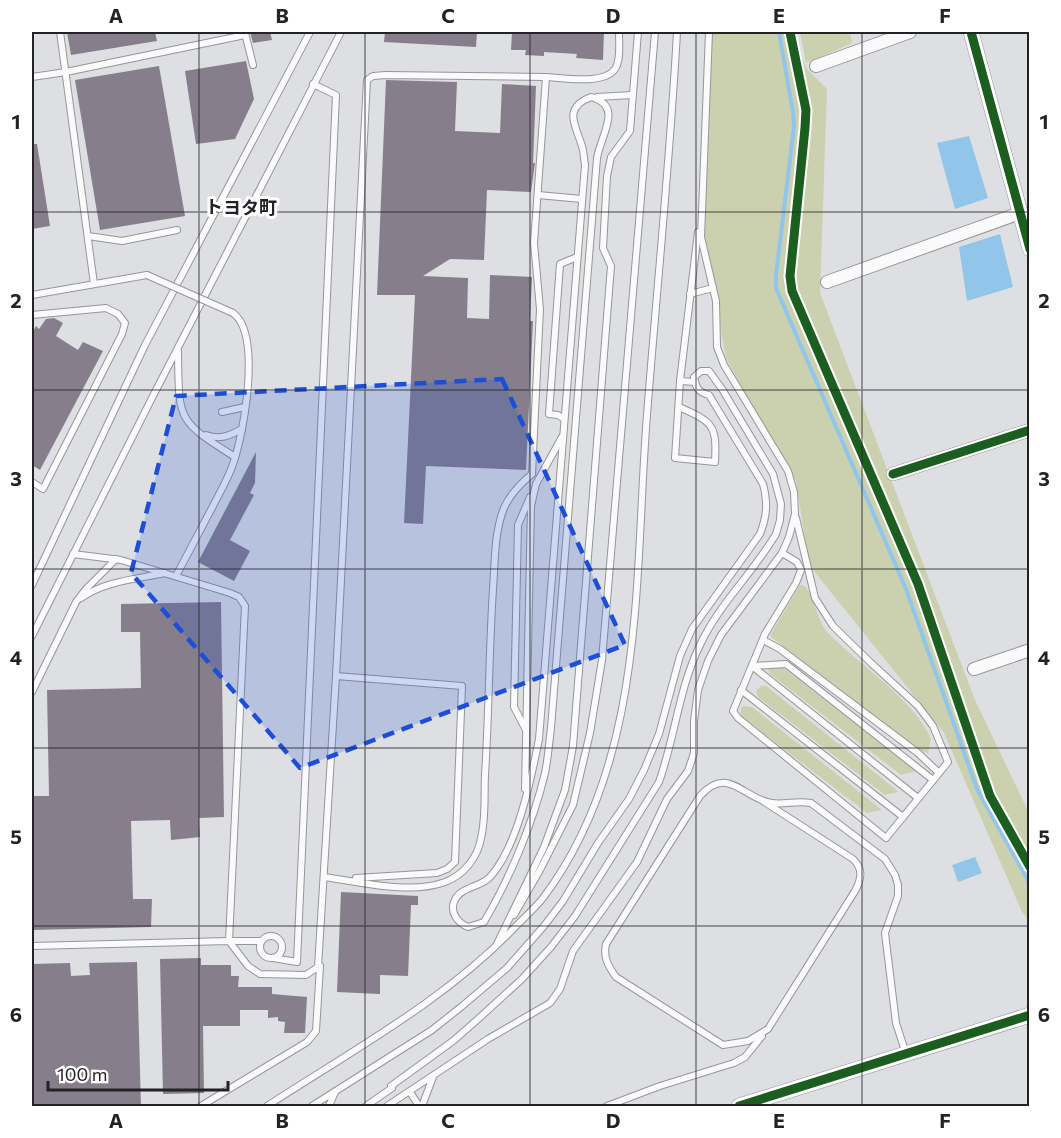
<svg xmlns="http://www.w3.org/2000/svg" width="1061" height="1138" viewBox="0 0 1061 1138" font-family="Commissioner,'Noto Sans JP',sans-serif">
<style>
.green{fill:#cbd1af}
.water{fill:#91c6ea}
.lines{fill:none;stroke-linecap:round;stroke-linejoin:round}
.stream{stroke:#91c6ea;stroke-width:4}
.building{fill:#867f8b}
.service-casing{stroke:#959698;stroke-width:8}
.minor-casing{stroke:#959698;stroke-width:14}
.tertiary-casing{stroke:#959698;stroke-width:16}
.service{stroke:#fafafb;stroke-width:6}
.minor{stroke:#fafafb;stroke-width:12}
.tertiary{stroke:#fafafb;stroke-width:15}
.service-bridge-casing{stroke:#959698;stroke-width:8;stroke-linecap:butt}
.service-bridge{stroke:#fafafb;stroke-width:6}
.cycleway-casing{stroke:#fff;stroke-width:13}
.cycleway{stroke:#1b5e20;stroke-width:9}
.marked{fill:#1d4ed8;fill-opacity:0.2;stroke:#1d4ed8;stroke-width:4.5;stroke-dasharray:12 8;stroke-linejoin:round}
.grid{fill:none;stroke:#232325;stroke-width:1.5;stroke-opacity:0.55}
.labels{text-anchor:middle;stroke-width:6;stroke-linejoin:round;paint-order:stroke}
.quarter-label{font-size:18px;font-weight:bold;fill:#232325;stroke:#fff}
.neatline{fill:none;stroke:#232325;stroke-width:2}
.grid-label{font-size:20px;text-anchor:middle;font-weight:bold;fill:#232325}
</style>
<rect width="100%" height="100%" fill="#dedfe2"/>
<!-- green -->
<g class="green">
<polygon points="712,32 791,32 807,69 827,89 820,293 975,700 1029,813 1029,860 1013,839 1029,871 1029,920 1022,912 944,733 809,565 796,481 753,408 726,358 703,233"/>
<polygon points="800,32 850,32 852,43 806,63"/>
<path d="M 800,585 L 803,585 C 814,591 816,620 828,633 C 859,665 914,699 931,739 L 928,753 L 916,749 L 770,636 Z"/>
<polygon points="770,667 782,667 916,771 901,775 770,674 768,669"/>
<polygon points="761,686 766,686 899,792 885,795 758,697 756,691"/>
<polygon points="744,706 752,707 882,810 867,813 741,716 741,708"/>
</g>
<!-- water -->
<g class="water">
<polygon points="969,136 988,198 955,209 937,143"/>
<polygon points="1000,234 1013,287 967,301 959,247"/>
<polygon points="975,857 982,873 958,882 952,865"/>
</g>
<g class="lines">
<!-- stream -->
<polyline class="stream" points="779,32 793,112 794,126 776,275 776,288 906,589 977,789 1030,884"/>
</g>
<!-- building -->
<g class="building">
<polygon points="67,32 155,32 157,41 71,55"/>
<polygon points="250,32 270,32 272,40 253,43"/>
<polygon points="385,32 477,32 476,47 384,42"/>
<polygon points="512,32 604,32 603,60 576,58 577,54 544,52 544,56 525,55 526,50 511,50"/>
<polygon points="246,61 254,99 235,139 196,144 185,71"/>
<polygon points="159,66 185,216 100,230 75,80"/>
<polygon points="386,80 457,82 455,131 500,133 502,84 536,86 533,163 535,163 531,192 487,190 484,260 450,259 423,276 468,278 467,318 489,319 490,275 532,277 530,321 533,321 526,470 426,466 423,524 404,523 415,295 377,295"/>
<polygon points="32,144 37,144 50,226 32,229"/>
<polygon points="54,318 63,323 56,336 78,350 83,342 103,351 40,470 32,465 32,334 36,326 39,329 46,319"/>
<polygon points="256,452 255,483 250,493 254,495 230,540 250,551 234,581 198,562"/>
<polygon points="221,602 224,817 199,818 200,837 171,840 170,820 131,821 133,899 152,899 151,927 32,930 32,796 49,796 47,690 141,688 140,632 121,632 121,604"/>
<polygon points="341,892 418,896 418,905 411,905 408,976 380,975 380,994 337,992"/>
<polygon points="201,958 201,965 231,965 231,976 239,976 238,987 272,987 272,994 307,997 305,1033 284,1033 285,1022 278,1021 278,1017 268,1018 268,1010 240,1010 240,1026 203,1026 204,1093 163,1094 160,959"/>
<polygon points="137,962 141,1107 32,1107 32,964 70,963 71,976 90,975 89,963"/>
</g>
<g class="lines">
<defs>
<g id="service">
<polyline points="60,32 94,284"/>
<polyline points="245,33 253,65"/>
<polyline points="32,77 66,72 245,35"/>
<path d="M 546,77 C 563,78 604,85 615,69 C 621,60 619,43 619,32"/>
<path d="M 591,97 C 624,106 601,134 597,158 L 551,728 C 549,743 548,759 545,773 C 533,823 510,878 484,922 L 468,927 C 458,923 450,913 454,902 C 460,886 480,888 490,877 C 518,846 531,779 539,739 L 585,165 C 584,160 584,155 583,150 C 578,128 560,109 591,97 Z"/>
<polyline points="597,97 632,95"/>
<polyline points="538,195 582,199"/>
<polyline points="88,236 122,241 177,230"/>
<polyline points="690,294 713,288"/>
<polyline points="32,295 147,275"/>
<polyline points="32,315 106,308 118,314 125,323 122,334 43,489 32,482"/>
<path d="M 178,351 C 179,420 176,420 235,457"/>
<polyline points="695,382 680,381 698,232"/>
<path d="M 679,407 C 713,422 717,425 715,462 L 675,458 L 680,381"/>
<polyline points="222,412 245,407"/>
<polyline points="564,419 558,415 549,414 560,264 577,257"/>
<path d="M 206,435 C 220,440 229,436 242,429"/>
<polyline points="782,553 797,562 801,570 796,583 765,634 733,711 738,718 886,838 948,762 933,726 918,706 871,663 833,626 815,598 796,518"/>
<polyline points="73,554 121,560 230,593 239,597 245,606 229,941 260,941"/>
<path d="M 176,576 C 188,553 201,529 213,506 C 220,492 228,479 233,464 C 244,433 262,334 233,313"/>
<polyline points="32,585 145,345 310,32"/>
<path d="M 81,598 C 105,581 137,579 165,573"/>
<polyline points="32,636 154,394 341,32"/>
<polyline points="763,640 780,649 918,753 939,773"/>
<polyline points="752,666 786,664 933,780"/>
<polyline points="752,666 918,798"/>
<polyline points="336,676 462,686 455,862 447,869 437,873 356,878"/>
<polyline points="741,690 903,817"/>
<polyline points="32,692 76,602 86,589 116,559"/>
<polyline points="526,730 514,707 518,525 530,497"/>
<polyline points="525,789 531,506 536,484 562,437"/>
<path d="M 763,801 L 853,859 C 863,869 862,878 855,891 L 768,1029 L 748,1041 L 723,1045 L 616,977 C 608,966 603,957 606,944 L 700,796 C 728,764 743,799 772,803 C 785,805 797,800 811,803 L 885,859 L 895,875 L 898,885 L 898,896 L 885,933 L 896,1023 L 906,1054"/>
<polyline points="514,915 540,870 573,805 590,733 602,660 655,32"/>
<circle cx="271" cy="947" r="11"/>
<polyline points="497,944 544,847 565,790 573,746 611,266 603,248 607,176 611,157 630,131 638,32"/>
<path d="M 32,946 L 229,941 L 248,966 L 260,974 L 306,975 L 318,967 L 336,676 L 367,80 L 373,76 L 386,75 L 546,77 L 534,243 L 540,309 L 532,474 C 520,484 510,494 504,508 C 494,533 495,563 493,589 C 489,651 489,713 485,775 C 484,795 486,818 481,838 C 478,857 464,875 445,882 C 410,895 361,882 324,877"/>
<polyline points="273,958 297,962 336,95 313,84"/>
<polyline points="410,1092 419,1106"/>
<polyline points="201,1106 307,1042 316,1031 320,966"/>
<path d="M 267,1106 C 353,1050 446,1000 517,925 C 526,916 535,908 543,898 C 647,760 634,577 647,415 C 657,287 670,159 677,32"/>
<path d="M 312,1106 L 432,1030 L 461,1007 L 507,968 L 544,926 L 563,901 L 598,843 L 629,799 L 644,770 L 659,734 L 680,656 L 692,629 L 760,534 C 767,516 768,503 763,484 L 709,395 C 698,392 696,388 694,377 L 701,371 L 709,371 L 722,389 L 773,474 L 781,504 L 780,520 L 776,534 C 753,573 719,604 700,645 C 679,688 675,737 659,782 L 575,916 L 551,947 L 522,979 L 477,1020 L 453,1041 L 391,1086 L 392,1088 L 366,1106"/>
<polyline points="329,1106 335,1092"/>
<polyline points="387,1106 488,1039 550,1003 560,989 573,951 637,862 667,799 688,771 694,753 694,721 698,690 708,661 721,635 782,553 789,537 795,514 794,492 788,471 724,365 717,347 716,301 701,237 709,32"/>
<polyline points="422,1106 433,1077"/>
<polyline points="607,1106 660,1086 734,1063 745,1057 762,1036"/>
</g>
<g id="minor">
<polyline points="816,66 910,32"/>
<polyline points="827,282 1020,213"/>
<polyline points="893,474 1030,430"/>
<polyline points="974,669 1030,650"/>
</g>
<g id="tertiary">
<polyline points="971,32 1030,249"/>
<polyline points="739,1106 1030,1015"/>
</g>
</defs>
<!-- service casing -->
<use href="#service" class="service-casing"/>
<!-- minor casing -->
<use href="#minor" class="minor-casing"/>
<!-- tertiary casing -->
<use href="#tertiary" class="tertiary-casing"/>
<!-- service -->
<use href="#service" class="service"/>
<!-- minor -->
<use href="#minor" class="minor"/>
<!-- tertiary -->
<use href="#tertiary" class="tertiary"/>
<defs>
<polyline id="service-bridge" points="147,275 233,313"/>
</defs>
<!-- service-bridge casing -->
<use href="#service-bridge" class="service-bridge-casing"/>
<!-- service-bridge -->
<use href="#service-bridge" class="service-bridge"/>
<defs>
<g id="cycleway">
<polyline points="790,32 806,110 805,128 790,276 792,291 918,584 990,796 1030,867"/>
<polyline points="971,32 1030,249"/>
<polyline points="893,474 1030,430"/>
<polyline points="739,1106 1030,1015"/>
</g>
</defs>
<!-- cycleway casing -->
<use href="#cycleway" class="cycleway-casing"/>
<!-- cycleway -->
<use href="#cycleway" class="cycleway"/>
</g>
<!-- marked area -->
<path class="marked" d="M 502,379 L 625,645 L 300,768 L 131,573 L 176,396 Z"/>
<!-- grid -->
<path class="grid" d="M 199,32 L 199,1106M 365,32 L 365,1106M 530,32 L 530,1106M 696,32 L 696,1106M 862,32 L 862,1106M 32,212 L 1030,212M 32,390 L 1030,390M 32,569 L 1030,569M 32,748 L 1030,748M 32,926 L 1030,926"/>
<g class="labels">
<!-- quarter labels -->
<g class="quarter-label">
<text x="241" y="214">トヨタ町</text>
</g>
</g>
<!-- border -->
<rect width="1061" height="1138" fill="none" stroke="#ffffff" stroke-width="66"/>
<!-- scale -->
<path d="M48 1081v9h180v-9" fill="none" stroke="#232325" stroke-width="3"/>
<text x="57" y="1081" font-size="18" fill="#232325" stroke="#ffffff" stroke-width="4.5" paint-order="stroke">100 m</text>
<rect x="33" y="33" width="995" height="1072" class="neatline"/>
<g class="grid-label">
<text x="116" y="23">A</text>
<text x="282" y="23">B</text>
<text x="448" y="23">C</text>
<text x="613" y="23">D</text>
<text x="779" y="23">E</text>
<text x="945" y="23">F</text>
<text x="16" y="129">1</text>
<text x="1044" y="129">1</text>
<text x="16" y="308">2</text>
<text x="1044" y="308">2</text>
<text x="16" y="486">3</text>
<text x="1044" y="486">3</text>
<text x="16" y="665">4</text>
<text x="1044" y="665">4</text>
<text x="16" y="844">5</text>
<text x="1044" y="844">5</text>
<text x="16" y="1022">6</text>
<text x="1044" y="1022">6</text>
<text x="116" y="1128">A</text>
<text x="282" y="1128">B</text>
<text x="448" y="1128">C</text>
<text x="613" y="1128">D</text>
<text x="779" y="1128">E</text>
<text x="945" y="1128">F</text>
</g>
</svg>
